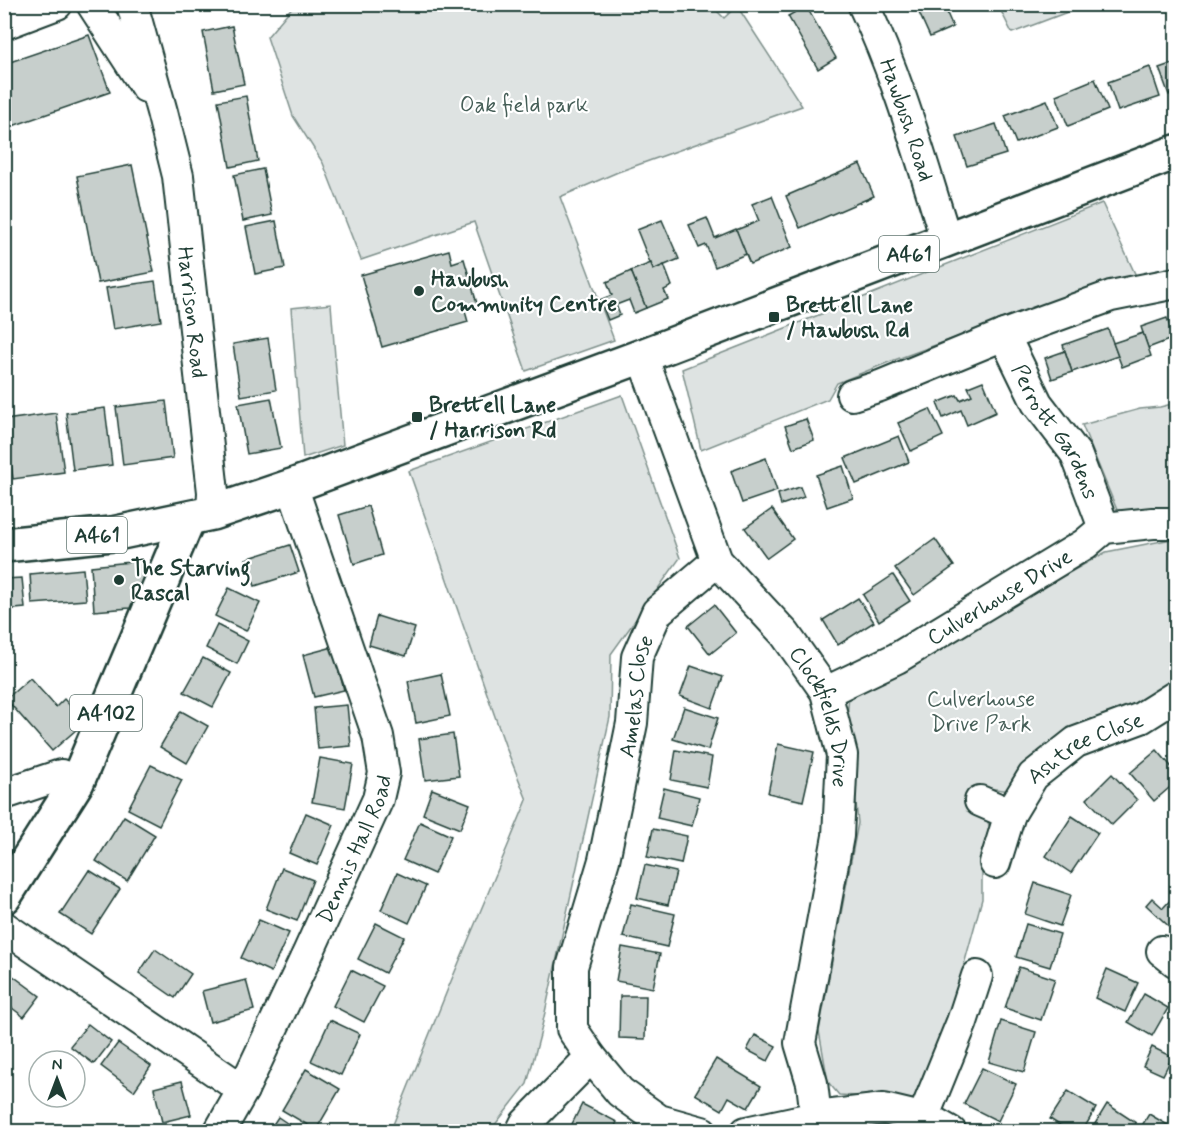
<svg xmlns="http://www.w3.org/2000/svg" width="1181" height="1136" viewBox="0 0 1181 1136" font-family="Mynerve,sans-serif">
<style>
.green{fill:#dee3e2;stroke:#7e908b;stroke-width:1.5}
.building{fill:#c7cfcc;stroke:#1f3d34;stroke-width:1.5}
.lines{fill:none;stroke-linecap:round;stroke-linejoin:round}
.minor-casing{stroke:#1f3d34;stroke-width:34}
.major-casing{stroke:#1f3d34;stroke-width:38}
.minor{stroke:#fff;stroke-width:30}
.major{stroke:#fff;stroke-width:33}
.poi-dot{fill:#1f3d34;stroke:#fff;stroke-width:2}
.labels{text-anchor:middle;stroke-width:4.5;stroke-linejoin:round;paint-order:stroke}
.shield{fill:#fff;stroke:#627771;stroke-width:1.5}
.shield-label{font-size:21px;font-weight:bold;fill:#1f3d34}
.park-label{font-size:22px;fill:#455e57;stroke:#fff}
.street-label{font-size:22px;fill:#1f3d34;stroke:#fff}
.poi-label{font-size:22px;font-weight:bold;fill:#1f3d34;stroke:#fff;text-anchor:start}
</style>
<rect width="100%" height="100%" fill="#fff"/>
<filter id="ink" filterUnits="userSpaceOnUse"><feTurbulence type="fractalNoise" baseFrequency=".0167" numOctaves="2"/><feDisplacementMap in="SourceGraphic" scale="12" xChannelSelector="R" yChannelSelector="G"/><feConvolveMatrix kernelMatrix="1 2 1 2 8 2 1 2 1" color-interpolation-filters="sRGB"/></filter>
<g filter="url(#ink)">
<!-- green -->
<g class="green">
<polygon points="711,5 724,18 737,6 802,106 618,172 560,197 614,340 526,371 474,222 361,260 323,163 293,116 267,37 294,5"/>
<polygon points="998,5 1086,5 1012,33"/>
<polygon points="1102,203 1137,278 1079,293 889,362 837,383 828,399 701,450 682,369"/>
<polygon points="331,304 336,370 343,445 303,458 291,308"/>
<polygon points="622,395 680,558 611,654 610,717 540,1035 527,1084 490,1131 390,1132 449,986 527,800 505,745 409,471"/>
<polygon points="1176,403 1176,508 1117,510 1082,425 1140,409 1160,407"/>
<polygon points="1172,539 1176,539 1176,687 1069,730 1010,791 982,787 980,801 993,836 982,869 982,899 927,1100 839,1095 828,1082 819,1031 858,823 847,716 849,697 1106,552"/>
</g>
<!-- building -->
<g class="building">
<polygon points="915,4 943,4 953,27 930,37"/>
<polygon points="806,6 836,58 818,69 788,16"/>
<polygon points="232,26 244,84 214,90 203,32"/>
<polygon points="89,35 110,92 4,129 4,64"/>
<polygon points="1176,62 1176,92 1169,95 1159,68"/>
<polygon points="1150,67 1160,97 1118,111 1108,82"/>
<polygon points="1095,79 1108,110 1068,126 1056,95"/>
<polygon points="246,96 258,161 230,167 218,101"/>
<polygon points="1047,100 1058,127 1016,143 1005,116"/>
<polygon points="996,124 1006,154 967,166 957,137"/>
<polygon points="860,164 874,196 800,228 786,196"/>
<polygon points="132,165 154,272 98,283 77,176"/>
<polygon points="263,169 272,215 243,221 234,175"/>
<polygon points="772,196 792,247 750,264 736,230 759,221 752,204"/>
<polygon points="707,218 715,238 736,229 746,254 715,267 706,245 699,248 689,225"/>
<polygon points="662,220 679,259 653,270 637,230"/>
<polygon points="276,221 285,268 255,274 246,227"/>
<polygon points="449,250 452,263 464,259 478,307 465,311 468,322 382,347 361,275"/>
<polygon points="651,263 653,270 664,265 672,286 664,290 668,299 646,308 631,271"/>
<polygon points="631,271 646,308 634,313 629,300 616,305 620,315 608,320 600,300 612,295 607,282"/>
<polygon points="155,281 161,321 113,329 106,288"/>
<polygon points="1167,318 1174,338 1148,348 1141,327"/>
<polygon points="1108,329 1118,356 1072,372 1063,345"/>
<polygon points="1143,333 1151,356 1122,367 1113,343"/>
<polygon points="268,338 276,390 241,396 233,344"/>
<polygon points="1065,351 1072,372 1052,379 1045,358"/>
<polygon points="983,381 996,412 967,425 961,410 943,418 937,403 957,395 960,400 972,395 968,387"/>
<polygon points="271,398 281,448 247,454 238,404"/>
<polygon points="166,401 173,458 123,465 116,407"/>
<polygon points="105,408 112,465 73,470 66,413"/>
<polygon points="930,409 943,436 911,451 898,423"/>
<polygon points="56,413 64,472 13,479 5,420"/>
<polygon points="806,419 814,440 793,448 785,426"/>
<polygon points="899,436 909,462 856,484 845,458"/>
<polygon points="766,458 777,491 742,503 731,471"/>
<polygon points="843,466 853,498 827,507 816,475"/>
<polygon points="800,487 804,497 781,505 778,494"/>
<polygon points="368,506 382,555 354,564 339,515"/>
<polygon points="772,509 793,539 767,558 745,528"/>
<polygon points="935,539 954,566 914,595 895,568"/>
<polygon points="290,545 299,572 255,586 246,559"/>
<polygon points="141,561 147,567 130,608 94,611 91,566"/>
<polygon points="83,569 86,600 32,604 30,574"/>
<polygon points="893,575 910,601 879,621 863,595"/>
<polygon points="22,578 25,608 4,610 4,579"/>
<polygon points="229,588 260,603 246,631 215,616"/>
<polygon points="858,598 874,622 838,645 823,620"/>
<polygon points="714,605 736,633 710,654 688,626"/>
<polygon points="377,616 415,628 406,656 369,645"/>
<polygon points="217,625 248,641 237,664 206,648"/>
<polygon points="333,647 344,690 314,697 303,655"/>
<polygon points="203,658 231,673 213,707 184,692"/>
<polygon points="691,666 723,677 712,708 680,696"/>
<polygon points="441,674 450,716 416,723 408,681"/>
<polygon points="30,678 56,707 64,699 85,722 52,751 6,699"/>
<polygon points="347,705 351,746 318,749 314,708"/>
<polygon points="684,707 718,718 708,750 673,739"/>
<polygon points="181,711 208,726 187,763 160,747"/>
<polygon points="453,734 459,776 425,780 419,739"/>
<polygon points="778,744 814,752 803,801 768,793"/>
<polygon points="676,750 712,757 707,787 671,780"/>
<polygon points="1157,750 1176,772 1176,782 1154,801 1130,773"/>
<polygon points="320,758 353,764 345,808 312,802"/>
<polygon points="151,765 182,780 159,825 128,809"/>
<polygon points="1112,774 1137,800 1112,825 1087,799"/>
<polygon points="664,788 699,797 692,826 657,818"/>
<polygon points="432,789 470,804 460,829 423,814"/>
<polygon points="306,813 334,825 317,865 289,853"/>
<polygon points="124,816 155,835 127,881 96,861"/>
<polygon points="1072,816 1098,833 1071,873 1046,856"/>
<polygon points="420,822 451,836 434,874 403,860"/>
<polygon points="653,829 687,836 681,864 647,857"/>
<polygon points="645,865 676,872 668,905 637,898"/>
<polygon points="282,868 313,880 297,921 266,909"/>
<polygon points="89,870 120,889 91,934 60,914"/>
<polygon points="397,873 426,886 409,923 381,910"/>
<polygon points="1035,883 1071,895 1060,926 1025,914"/>
<polygon points="1176,894 1176,933 1146,905 1152,898 1163,908"/>
<polygon points="631,904 675,914 667,947 623,937"/>
<polygon points="259,920 289,933 271,972 241,958"/>
<polygon points="376,923 404,937 385,973 358,959"/>
<polygon points="1026,924 1060,934 1050,967 1016,957"/>
<polygon points="622,947 660,954 653,988 616,981"/>
<polygon points="155,949 191,974 175,998 139,973"/>
<polygon points="1019,967 1055,979 1041,1020 1005,1008"/>
<polygon points="1107,969 1138,983 1125,1012 1095,998"/>
<polygon points="5,970 40,996 24,1017 4,1002"/>
<polygon points="351,970 383,986 364,1022 333,1006"/>
<polygon points="246,980 254,1010 210,1022 202,991"/>
<polygon points="1144,994 1168,1008 1152,1036 1128,1022"/>
<polygon points="620,996 646,996 645,1039 619,1038"/>
<polygon points="330,1020 360,1034 341,1075 311,1061"/>
<polygon points="1001,1021 1036,1032 1024,1072 989,1062"/>
<polygon points="88,1024 111,1042 94,1064 70,1046"/>
<polygon points="755,1035 776,1046 768,1061 747,1050"/>
<polygon points="118,1043 151,1066 134,1091 101,1066"/>
<polygon points="1152,1047 1172,1057 1163,1075 1143,1066"/>
<polygon points="716,1059 761,1086 748,1108 729,1097 722,1110 695,1094"/>
<polygon points="982,1068 1016,1084 998,1121 964,1104"/>
<polygon points="306,1069 340,1089 316,1130 282,1110"/>
<polygon points="182,1081 191,1115 162,1122 154,1088"/>
<polygon points="1068,1091 1096,1108 1082,1132 1070,1132 1050,1119"/>
<polygon points="582,1104 617,1122 612,1132 568,1132"/>
<polygon points="1107,1104 1136,1123 1131,1132 1090,1132"/>
<polygon points="1149,1114 1176,1130 1176,1132 1138,1132"/>
<polygon points="278,1117 300,1132 268,1132"/>
<polygon points="143,1124 154,1132 138,1132"/>
</g>
<g class="lines">
<defs>
<g id="minor">
<polyline points="92,4 146,87"/>
<path id="s1" d="M 132,4 L 162,112 L 178,176 L 213,492 L 212,513"/>
<path id="s2" d="M 863,4 C 899,79 921,160 946,239"/>
<polyline points="4,24 57,4"/>
<path id="s3" d="M 1004,335 L 1037,403 L 1076,454 L 1104,528"/>
<path id="s4" d="M 642,356 L 717,561 L 785,634 L 826,692 L 842,755 L 838,836 L 800,1043 L 812,1083 L 816,1117"/>
<polyline points="852,395 880,386 1004,335 1111,296 1176,283"/>
<path id="s5" d="M 826,692 L 897,658 L 1085,544 L 1104,528 L 1153,523 L 1176,523"/>
<polyline points="4,794 61,775 77,782"/>
<polyline points="980,801 1010,814"/>
<path id="s6" d="M 995,863 L 1010,814 L 1033,776 L 1076,742 L 1141,718 L 1176,696"/>
<polyline points="4,927 243,1090"/>
<polyline points="1162,951 1176,962"/>
<polyline points="923,1118 962,1022 977,976"/>
<path id="s7" d="M 219,1132 L 243,1090 L 308,953 L 378,799 L 384,773 L 378,736 L 292,486"/>
<polyline points="521,1132 525,1124 591,1057"/>
<path id="s8" d="M 702,1132 L 659,1120 L 620,1092 L 591,1057 L 572,1029 L 572,967 L 604,860 L 632,723 L 637,657 L 657,612 L 717,561"/>
<polyline points="746,1132 816,1117 884,1109 930,1120 951,1132"/>
</g>
<g id="major">
<polyline points="4,545 112,534 212,513 292,486 642,356 1176,152"/>
<polyline points="4,897 77,782 188,519"/>
</g>
</defs>
<!-- minor casing -->
<use href="#minor" class="minor-casing"/>
<!-- major casing -->
<use href="#major" class="major-casing"/>
<!-- minor -->
<use href="#minor" class="minor"/>
<!-- major -->
<use href="#major" class="major"/>
</g>
</g>
<!-- markers -->
<g class="poi-dot">
<circle cx="419" cy="291" r="6"/>
<rect x="768" y="311" width="12" height="12" rx="3"/>
<rect x="411" y="411" width="12" height="12" rx="3"/>
<circle cx="119" cy="580" r="6"/>
</g>
<g class="labels">
<!-- shield labels -->
<g class="shield">
<rect x="879" y="236" width="60" height="36" rx="4.5"/>
<rect x="67" y="517" width="60" height="36" rx="4.5"/>
<rect x="70" y="695" width="72" height="36" rx="4.5"/>
</g>
<g class="shield-label">
<text x="909" y="261">A461</text>
<text x="97" y="542">A461</text>
<text x="106" y="720">A4102</text>
</g>
<!-- park labels -->
<g class="park-label">
<text x="524" y="112">Oak field park</text>
<text x="981" y="706">Culverhouse<tspan x="981" dy="25">Drive Park</tspan></text>
</g>
<!-- street labels -->
<g class="street-label">
<text dy="8" stroke="none"><textPath href="#s2" startOffset="124">Hawbush Road</textPath></text>
<text dy="8" stroke="none"><textPath href="#s1" startOffset="315">Harrison Road</textPath></text>
<text dy="8" stroke="none"><textPath href="#s3" startOffset="110">Perrott Gardens</textPath></text>
<text dy="8" stroke="none"><textPath href="#s5" startOffset="198">Culverhouse Drive</textPath></text>
<text dy="8" stroke="none"><textPath href="#s8" startOffset="513">Amelas Close</textPath></text>
<text dy="8" stroke="none"><textPath href="#s4" startOffset="411">Clockfields Drive</textPath></text>
<text dy="8" stroke="none"><textPath href="#s6" startOffset="156">Ashtree Close</textPath></text>
<text dy="8" stroke="none"><textPath href="#s7" startOffset="314">Dennis Hall Road</textPath></text>
</g>
<!-- poi labels -->
<g class="poi-label">
<text x="431" y="286">Hawbush<tspan x="431" dy="25">Community Centre</tspan></text>
<text x="786" y="312">Brettell Lane<tspan x="786" dy="25">/ Hawbush Rd</tspan></text>
<text x="429" y="412">Brettell Lane<tspan x="429" dy="25">/ Harrison Rd</tspan></text>
<text x="131" y="575">The Starving<tspan x="131" dy="25">Rascal</tspan></text>
</g>
</g>
<!-- margin -->
<rect width="1181" height="1136" fill="none" stroke="#fff" stroke-width="24"/>
<rect x="12" y="12" width="1157" height="1112" fill="none" stroke="#1f3d34" stroke-width="2" filter="url(#ink)"/>
<!-- north arrow -->
<g transform="translate(57 1079)"><circle r="28" fill="#ffffff" stroke="#a5b1ae" stroke-width="1.5"/>
<path d="M0-4.5L10 22L0 15L-10 22Z" fill="#1f3d34"/>
<text y="-9" font-size="16" font-weight="bold" text-anchor="middle" fill="#1f3d34">N</text>
</g>
</svg>
